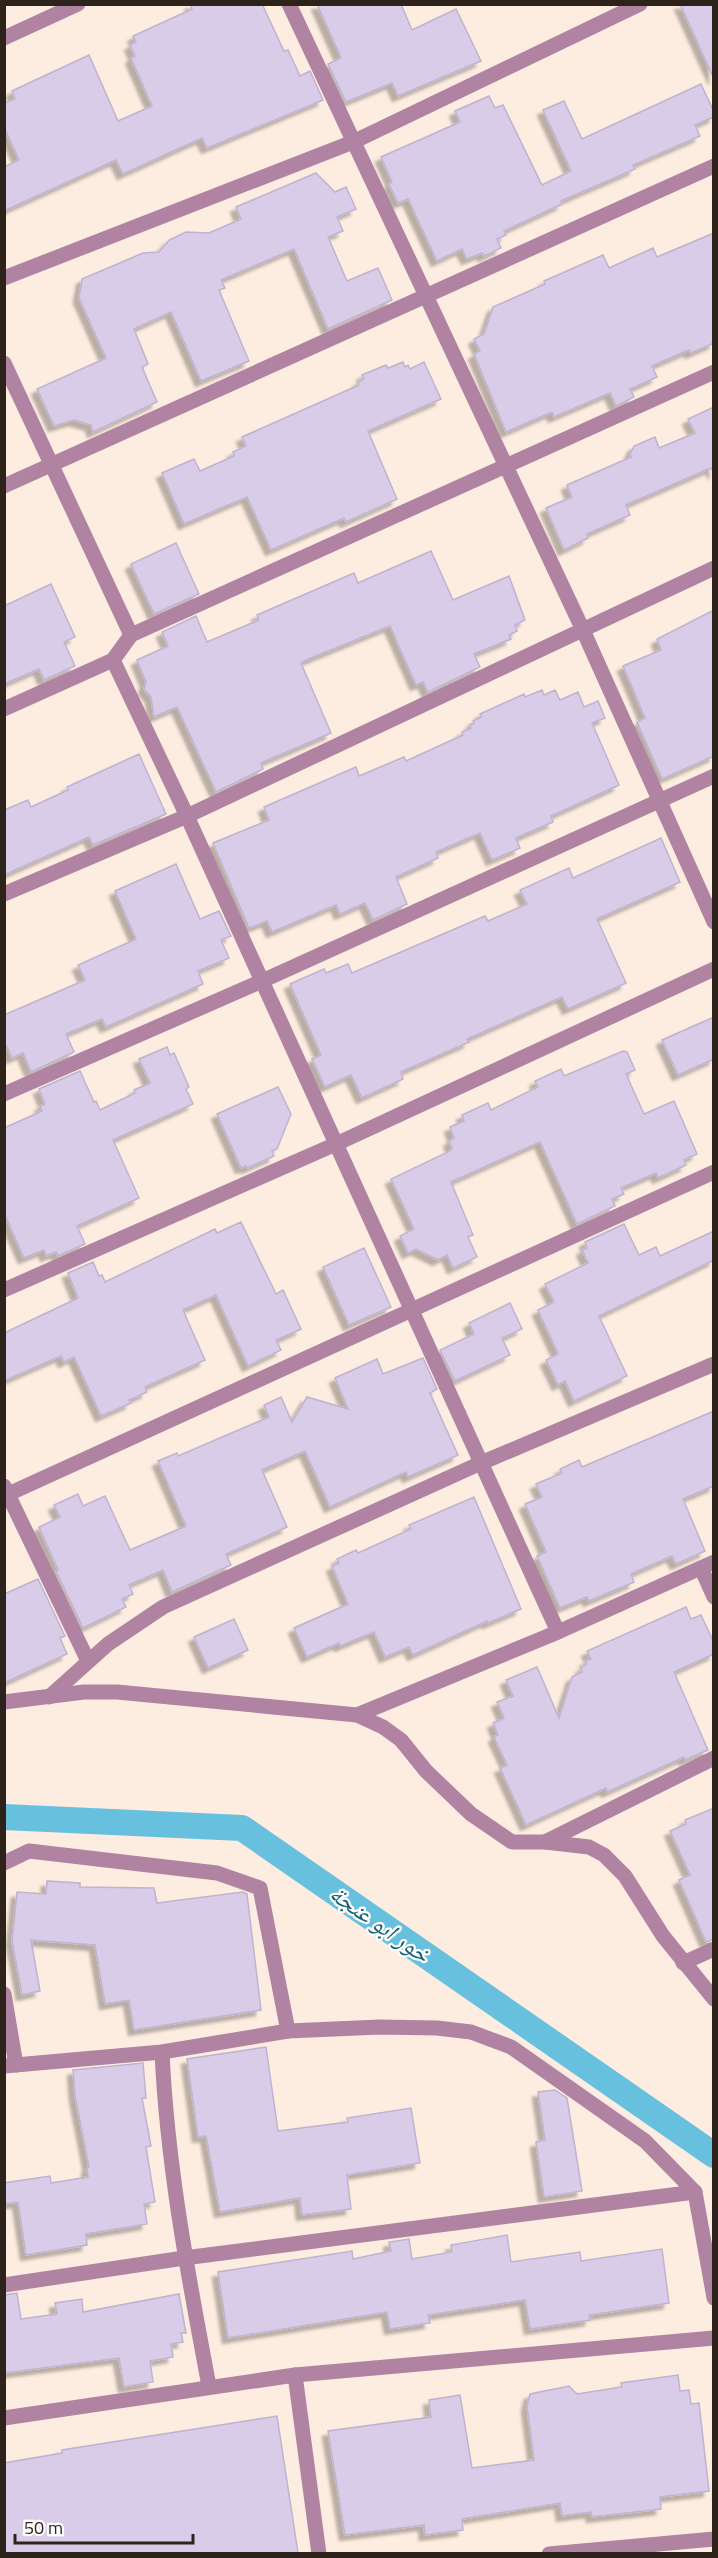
<svg xmlns="http://www.w3.org/2000/svg" width="718" height="2558" viewBox="0 0 718 2558" font-family="'Titillium Web','Noto Naskh Arabic',sans-serif">
<style>
.lines{fill:none;stroke-linecap:round;stroke-linejoin:round}
.canal{stroke:#67c1de;stroke-width:26}
.building{fill:#d8cce8;stroke:#bfb3cf;stroke-width:1.5;filter:url(#shadow)}
.minor{stroke:#b083a3;stroke-width:15}
.labels{text-anchor:middle;stroke-width:4.5;stroke-linejoin:round;paint-order:stroke}
.water-label{font-size:24px;font-style:italic;fill:#186075;stroke:#fff}
</style>
<defs>
<filter id="shadow"><feDropShadow dx="-5.5" dy="5.5" stdDeviation="1.5" flood-color="#0004"/></filter>
</defs>
<rect width="100%" height="100%" fill="#fdece0"/>
<g class="lines">
<!-- canal -->
<polyline class="canal" points="4,1817 242,1828 714,2155"/>
</g>
<!-- building -->
<g class="building">
<polygon points="190,4 262,4 284,51 288,50 300,76 310,71 323,100 207,148 202,138 123,174 116,160 4,211 4,167 19,160 4,127 4,103 15,99 12,91 89,55 118,121 152,106 131,58 135,56 130,45 136,42 133,36 192,9"/>
<polygon points="317,4 401,4 412,30 456,9 481,61 398,96 392,83 346,102 328,64 341,58"/>
<polygon points="680,4 714,4 714,79"/>
<polygon points="701,84 714,112 714,117 695,125 700,136 633,165 635,169 561,201 562,204 504,231 506,235 497,239 501,248 484,256 482,253 467,259 462,249 437,261 408,199 398,203 389,184 392,182 381,157 460,122 455,111 489,96 495,108 503,105 542,185 571,171 543,110 564,101 582,139"/>
<polygon points="316,173 335,192 346,187 356,209 337,217 343,231 328,237 347,281 378,268 392,300 328,329 294,249 221,280 225,288 219,290 249,361 201,381 171,312 134,329 148,364 142,367 157,402 93,432 91,425 74,420 54,426 37,389 106,358 79,298 82,279 143,253 159,252 169,240 186,232 209,233 241,219 236,207"/>
<polygon points="714,233 714,343 691,353 689,350 652,366 657,377 630,389 634,397 616,406 610,393 554,417 552,412 506,432 474,354 480,351 474,339 484,334 493,307 545,284 544,281 603,255 609,268 653,248 657,257"/>
<polygon points="403,362 405,367 408,365 410,369 424,362 441,399 368,431 397,499 346,522 344,518 271,550 247,497 184,524 162,473 194,459 200,471 234,456 233,452 246,446 242,437 359,385 358,382 364,379 362,375 386,365 388,368"/>
<polygon points="714,407 714,473 711,468 626,505 630,515 587,534 588,538 564,550 546,508 572,497 567,485 631,457 630,454 634,446 655,437 659,448 695,433 688,419"/>
<polygon points="176,543 199,594 154,614 131,564"/>
<polygon points="431,551 453,600 509,576 525,620 515,625 517,631 509,635 511,639 474,654 480,667 428,692 423,682 416,685 390,626 304,661 301,663 331,733 261,763 263,769 216,792 177,707 154,717 151,697 144,689 146,682 137,660 168,646 162,632 196,616 207,642 259,620 257,615 354,573 358,583"/>
<polygon points="51,584 75,637 64,642 75,666 44,680 39,669 4,684 4,606"/>
<polygon points="714,610 714,756 662,779 637,722 645,718 623,666 661,650 657,639"/>
<polygon points="542,690 544,695 555,690 560,700 578,692 584,707 598,701 605,718 592,723 619,785 551,816 553,822 516,838 520,848 492,860 480,833 436,852 438,858 396,877 407,904 373,920 365,903 340,914 336,905 272,932 267,921 249,928 213,843 269,820 264,807 356,767 359,776 404,757 406,761 463,735 462,732 471,728 470,725 474,723 473,721 481,717 480,714 524,694 525,697"/>
<polygon points="139,754 166,814 93,845 89,837 4,875 4,810 28,800 31,807 68,790 67,787"/>
<polygon points="661,838 680,882 597,919 626,983 568,1009 562,997 467,1039 469,1042 401,1072 403,1079 362,1098 351,1075 325,1087 312,1059 321,1055 290,984 324,969 326,973 348,964 352,973 485,916 488,921 527,904 520,890 569,868 573,878"/>
<polygon points="176,864 200,919 219,911 231,936 221,940 229,958 198,971 203,984 106,1027 102,1019 66,1034 74,1052 31,1072 23,1053 12,1058 4,1041 4,1015 85,980 78,965 136,939 115,891"/>
<polygon points="714,1017 714,1059 678,1075 662,1040"/>
<polygon points="167,1047 170,1055 174,1053 189,1087 186,1089 193,1104 113,1140 139,1198 77,1226 85,1244 58,1256 56,1252 46,1256 44,1250 24,1258 4,1213 4,1128 42,1111 40,1106 45,1104 39,1089 80,1071 94,1102 96,1101 100,1110 135,1093 134,1090 150,1083 139,1059"/>
<polygon points="623,1051 627,1052 635,1070 626,1074 644,1114 674,1101 697,1154 684,1160 686,1165 658,1178 656,1173 621,1188 624,1194 612,1199 615,1206 577,1224 540,1142 451,1182 473,1235 468,1237 477,1257 453,1268 447,1255 438,1260 416,1249 408,1253 400,1236 414,1229 391,1179 448,1152 452,1148 449,1141 454,1138 450,1127 464,1121 462,1115 488,1103 491,1110 538,1087 535,1081 561,1069 564,1076"/>
<polygon points="278,1087 291,1114 277,1149 272,1151 274,1156 247,1168 246,1166 241,1168 217,1114"/>
<polygon points="241,1222 276,1294 283,1290 301,1329 276,1340 281,1350 248,1366 216,1295 183,1310 205,1360 145,1387 147,1392 129,1400 131,1403 101,1416 74,1357 64,1362 61,1356 4,1381 4,1333 78,1298 68,1273 93,1262 99,1276 102,1275 105,1282 215,1229 217,1233"/>
<polygon points="624,1224 639,1255 656,1247 660,1256 714,1231 714,1260 599,1316 627,1376 574,1401 565,1381 558,1385 546,1360 558,1354 538,1310 554,1302 545,1284 588,1263 582,1250 587,1248 585,1242"/>
<polygon points="364,1248 391,1307 349,1325 323,1267"/>
<polygon points="510,1303 522,1329 502,1338 510,1355 455,1381 440,1350 474,1334 469,1323"/>
<polygon points="423,1358 437,1389 430,1393 458,1455 408,1477 406,1472 330,1507 305,1451 262,1470 287,1527 226,1554 231,1565 172,1592 163,1570 129,1585 133,1594 122,1599 126,1607 83,1628 56,1571 58,1570 39,1527 60,1517 54,1505 78,1494 83,1506 105,1496 130,1550 186,1526 158,1461 177,1453 178,1456 269,1417 264,1405 281,1397 292,1422 307,1397 348,1409 335,1378 377,1359 383,1374"/>
<polygon points="714,1411 714,1486 683,1499 705,1551 676,1564 672,1556 631,1574 634,1582 589,1601 587,1597 560,1608 537,1556 546,1552 525,1504 542,1497 536,1484 562,1473 560,1469 579,1460 582,1467"/>
<polygon points="474,1497 521,1609 488,1623 487,1621 413,1655 409,1647 385,1657 374,1632 340,1646 339,1643 307,1657 294,1628 348,1604 332,1566 339,1563 337,1559 356,1550 358,1553 411,1529 409,1525"/>
<polygon points="38,1579 65,1636 60,1638 67,1654 4,1683 4,1594"/>
<polygon points="686,1607 691,1619 701,1615 714,1643 714,1654 674,1672 708,1750 685,1760 684,1757 607,1792 606,1788 526,1825 500,1768 507,1765 494,1737 498,1735 493,1723 504,1718 497,1702 513,1696 506,1680 537,1667 559,1718 572,1677 582,1672 581,1668 587,1664 585,1661 591,1659 587,1651"/>
<polygon points="234,1619 248,1650 208,1668 194,1637"/>
<polygon points="714,1808 714,1939 706,1942 679,1880 690,1875 670,1831 686,1824 685,1820"/>
<polygon points="47,1881 80,1883 80,1887 154,1888 157,1903 243,1892 247,1894 261,2010 134,2030 129,2000 105,2004 95,1945 31,1940 40,1991 22,1995 12,1941 17,1892 46,1894"/>
<polygon points="266,2047 278,2131 348,2122 347,2118 411,2108 420,2163 347,2175 351,2209 302,2215 300,2198 220,2212 206,2136 198,2137 187,2059"/>
<polygon points="143,2063 146,2098 142,2098 151,2146 146,2147 155,2202 144,2204 147,2224 86,2234 87,2245 26,2255 18,2202 4,2204 4,2183 50,2176 51,2183 88,2177 87,2168 89,2167 75,2096 73,2070"/>
<polygon points="555,2090 567,2098 582,2191 544,2197 536,2142 545,2140 538,2092"/>
<polygon points="507,2235 511,2262 580,2252 581,2261 662,2249 669,2303 589,2315 590,2320 530,2329 525,2300 428,2315 430,2323 390,2329 387,2312 228,2338 218,2272 352,2251 353,2259 391,2251 389,2242 409,2239 412,2259 452,2252 451,2245"/>
<polygon points="17,2293 21,2319 57,2314 55,2303 82,2299 83,2312 179,2294 186,2333 181,2333 183,2342 171,2344 173,2357 150,2361 153,2382 124,2387 119,2358 4,2373 4,2295"/>
<polygon points="678,2375 680,2391 689,2390 691,2404 699,2403 709,2491 660,2497 661,2509 592,2517 591,2512 562,2516 560,2503 462,2519 463,2530 425,2535 424,2525 345,2535 328,2431 431,2417 429,2400 460,2395 472,2468 534,2460 527,2406 530,2394 569,2386 577,2394 622,2387 621,2383"/>
<polygon points="277,2416 298,2553 4,2553 4,2463 62,2453 62,2450"/>
</g>
<g class="lines">
<!-- minor -->
<g class="minor">
<polyline points="289,4 582,628 714,922"/>
<polyline points="4,38 78,4"/>
<polyline points="4,278 353,142 640,4"/>
<polyline points="4,363 131,635"/>
<polyline points="4,486 714,166"/>
<polyline points="113,660 187,816 558,1632"/>
<polyline points="4,709 113,660 131,635 714,372"/>
<polyline points="4,894 187,816 714,568"/>
<polyline points="4,1094 262,981 714,776"/>
<polyline points="4,1290 336,1144 714,969"/>
<polyline points="4,1486 88,1661"/>
<polyline points="4,1496 714,1172"/>
<polyline points="701,1568 714,1597"/>
<polyline points="49,1697 108,1644 163,1607 481,1463 714,1364"/>
<polyline points="4,1702 84,1692 117,1692 357,1715 383,1727 401,1740 426,1771 471,1814 512,1842 545,1842 589,1847 604,1855 625,1876 663,1936 714,1999"/>
<polyline points="357,1715 558,1632 714,1562"/>
<polyline points="545,1842 714,1758"/>
<polyline points="4,1863 29,1851 217,1873 260,1888 288,2031"/>
<polyline points="683,1963 714,1949"/>
<polyline points="4,1994 16,2065"/>
<path d="M 162,2052 C 167,2164 188,2275 209,2386"/>
<polyline points="4,2066 162,2052 288,2031 380,2027 437,2028 471,2032 511,2047 645,2141 695,2192 714,2298"/>
<polyline points="4,2285 184,2258 695,2192"/>
<polyline points="295,2375 319,2554"/>
<polyline points="4,2418 295,2375 714,2338"/>
<polyline points="549,2554 714,2539"/>
</g>
</g>
<g class="labels">
<!-- water labels -->
<g class="water-label">
<text transform="translate(380 1924) rotate(35)" y="8">خور ابو عنجة</text>
</g>
</g>
<!-- border -->
<rect width="718" height="2558" fill="none" stroke="#2d231b" stroke-width="12"/>
<!-- scale -->
<path d="M15 2534v9h178v-9" fill="none" stroke="#2d231b" stroke-width="3"/>
<text x="24" y="2534" font-size="18" fill="#2d231b" stroke="#ffffff" stroke-width="4.5" paint-order="stroke">50 m</text>
</svg>
